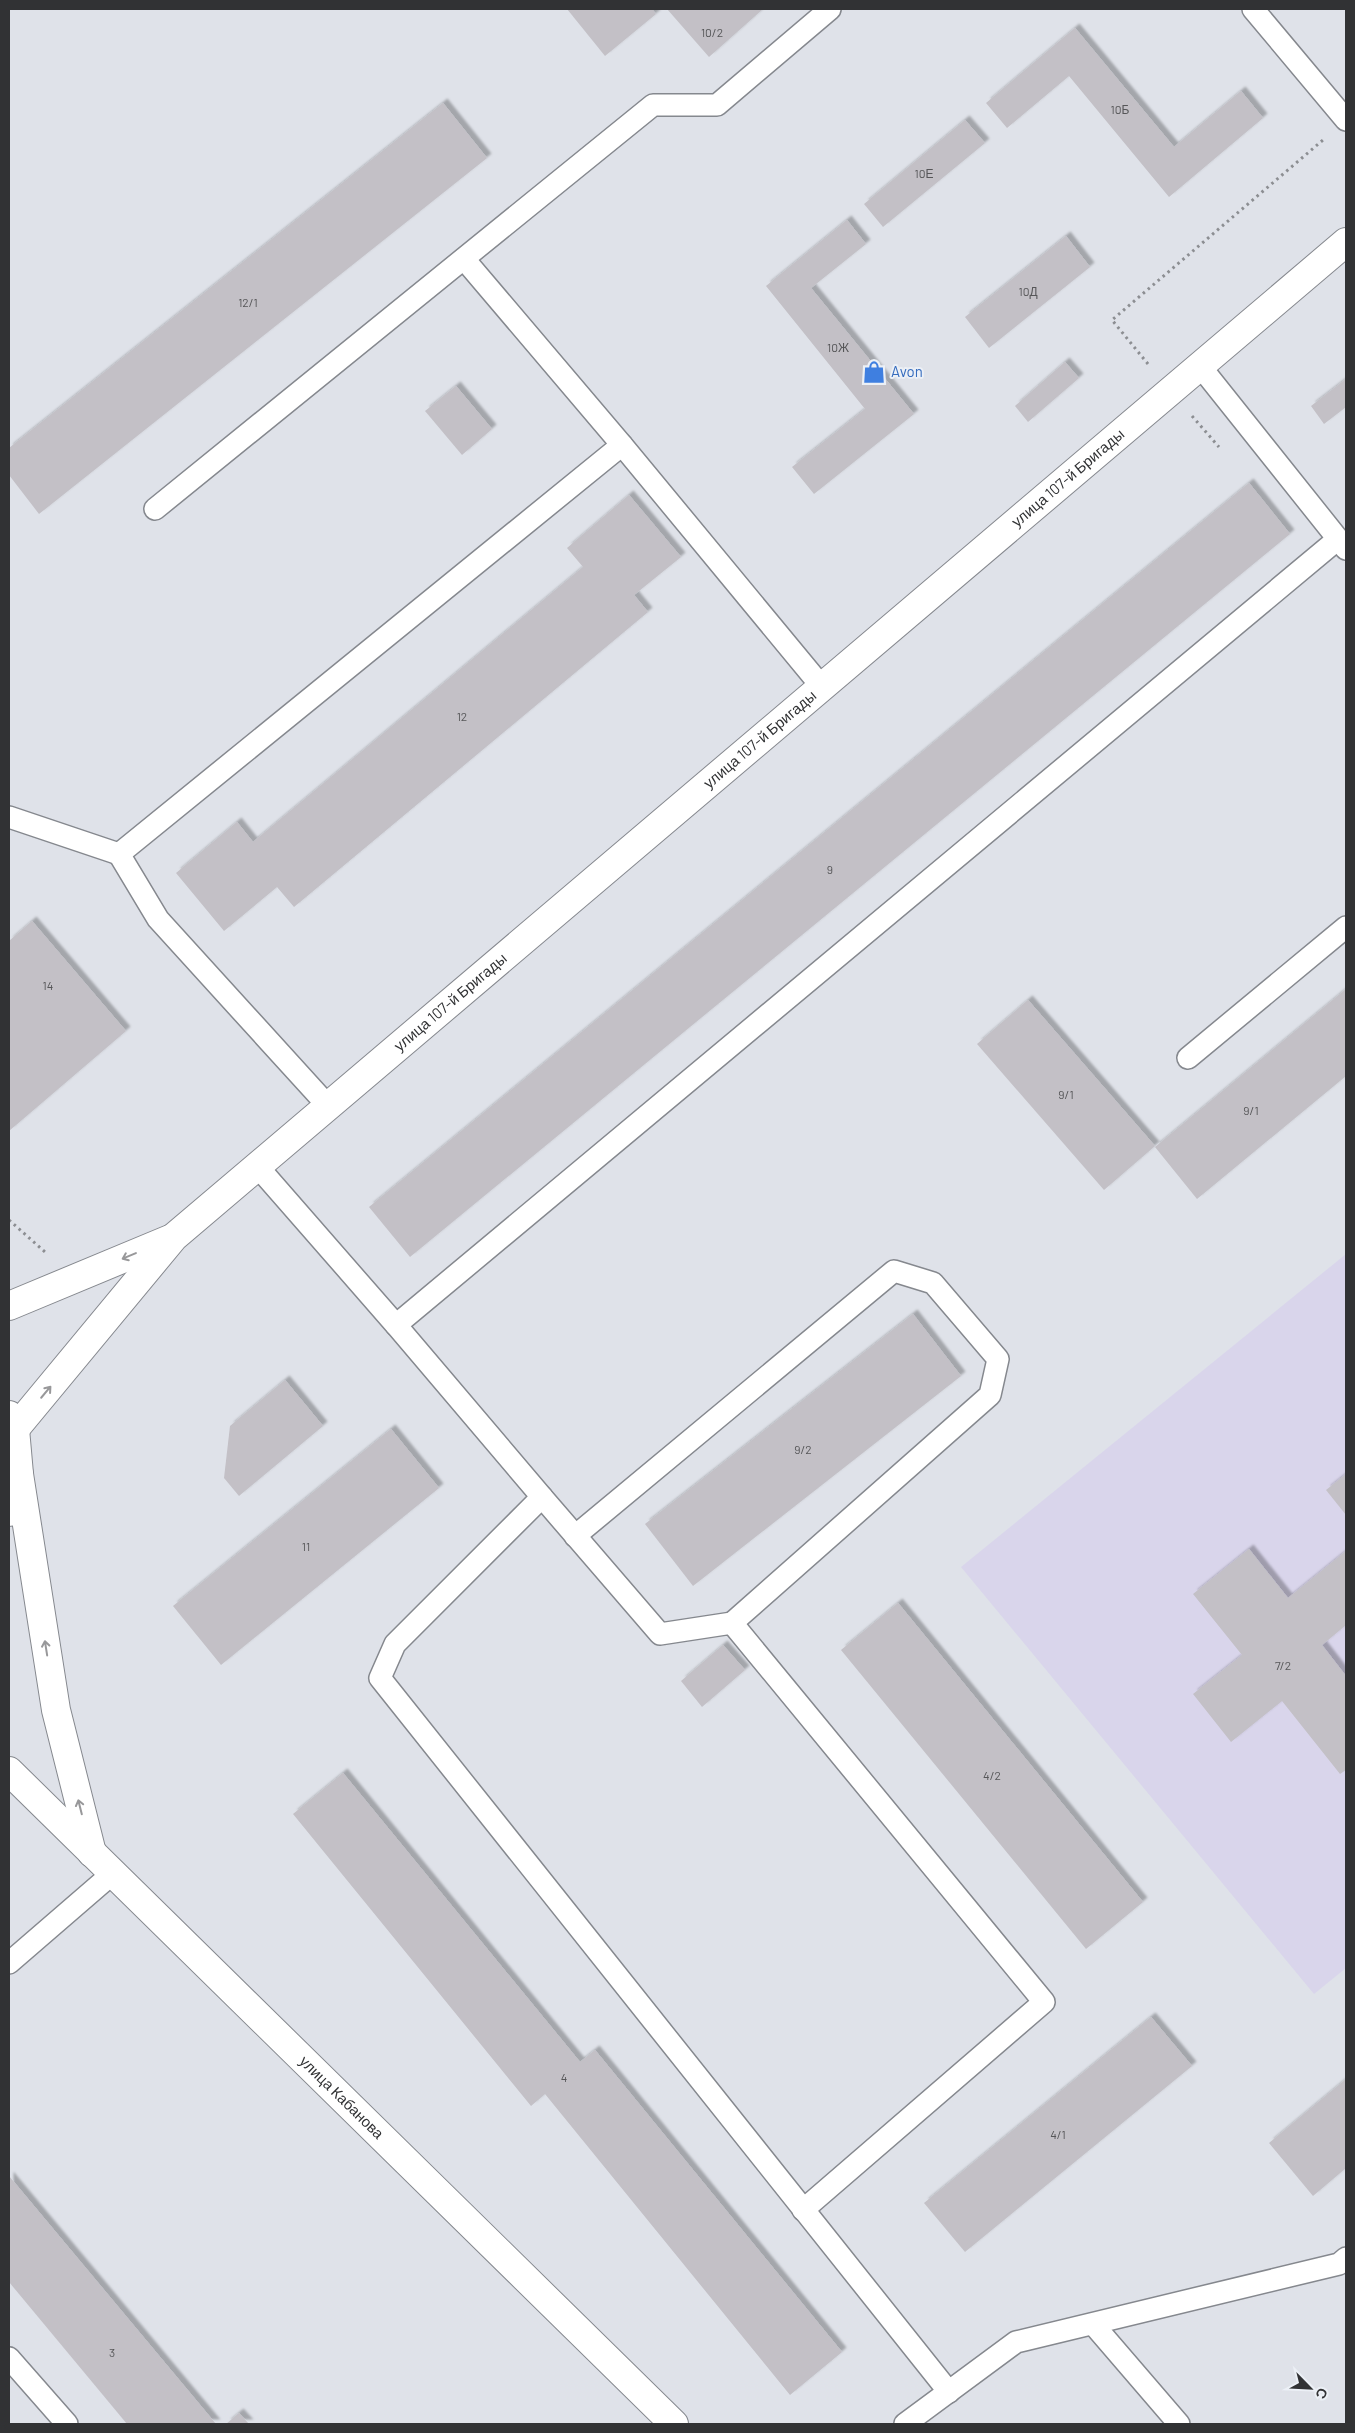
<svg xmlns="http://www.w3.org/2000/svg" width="1355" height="2433" viewBox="0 0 1355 2433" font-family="Barlow,sans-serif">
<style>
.education{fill:#d9d5eb}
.building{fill:#c3c0c6;filter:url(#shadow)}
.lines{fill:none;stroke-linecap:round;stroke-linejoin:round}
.service-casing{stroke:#85888e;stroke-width:24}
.minor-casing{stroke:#85888e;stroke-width:30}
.secondary-casing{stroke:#85888e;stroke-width:30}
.path{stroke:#8c8e92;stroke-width:3;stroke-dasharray:2.5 4;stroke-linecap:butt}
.service{stroke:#fff;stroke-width:21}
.minor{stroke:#fff;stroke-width:28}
.secondary{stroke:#fff;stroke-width:28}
.oneway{stroke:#98989a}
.labels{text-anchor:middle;stroke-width:4;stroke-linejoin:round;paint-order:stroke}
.number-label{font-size:12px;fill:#565658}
.shop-label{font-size:15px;fill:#366cbe;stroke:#ecf0f6;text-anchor:start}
.street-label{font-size:15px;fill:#313234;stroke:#ecf0f6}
</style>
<defs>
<filter id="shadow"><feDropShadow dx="4.5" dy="-4.5" stdDeviation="1" flood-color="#0004"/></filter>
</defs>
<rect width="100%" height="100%" fill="#dfe2e9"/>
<!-- education -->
<polygon class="education" points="1346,1254 1346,1968 1314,1994 961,1567"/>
<!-- building -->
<g class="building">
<polygon points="567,9 652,9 656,14 605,56"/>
<polygon points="667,9 763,9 709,57"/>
<polygon points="1075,28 1174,147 1241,91 1263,118 1169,197 1069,76 1007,128 986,103"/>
<polygon points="443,103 487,158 39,514 9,475 9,448"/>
<polygon points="965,120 985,143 883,227 864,204"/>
<polygon points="847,220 866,244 811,288 914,414 814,494 792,467 865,409 766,286"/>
<polygon points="1066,236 1090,267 989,348 965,317"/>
<polygon points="1065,362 1079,378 1028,422 1015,406"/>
<polygon points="1346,379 1346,407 1324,424 1311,406"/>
<polygon points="456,386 492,429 462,455 425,411"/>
<polygon points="1249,483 1290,534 410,1257 369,1207"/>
<polygon points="629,495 681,557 634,595 648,612 294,907 277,887 224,931 176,873 237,822 253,842 583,567 567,548"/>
<polygon points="32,921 126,1031 9,1131 9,941"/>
<polygon points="1346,989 1346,1076 1197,1199 1155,1147"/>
<polygon points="1028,1000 1155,1146 1104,1190 977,1044"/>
<polygon points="913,1314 961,1376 693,1586 645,1524"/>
<polygon points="285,1380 323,1426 239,1496 224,1478 230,1426"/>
<polygon points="391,1429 439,1488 221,1665 173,1606"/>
<polygon points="1346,1474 1346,1515 1326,1490"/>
<polygon points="1249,1549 1288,1598 1346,1551 1346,1625 1322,1645 1346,1676 1346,1770 1340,1774 1282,1701 1231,1742 1193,1694 1242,1655 1193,1594"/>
<polygon points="898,1603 1143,1902 1086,1949 841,1650"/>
<polygon points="723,1645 745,1670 702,1707 681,1681"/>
<polygon points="343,1773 580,2062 595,2050 842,2352 790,2395 545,2094 531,2106 293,1814"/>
<polygon points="1151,2017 1192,2066 965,2252 924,2203"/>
<polygon points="1346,2079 1346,2168 1313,2196 1269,2143"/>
<polygon points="9,2176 216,2424 127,2424 9,2282"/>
<polygon points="239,2413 249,2424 226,2424"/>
</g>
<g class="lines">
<defs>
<g id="service">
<polyline points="1253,9 1346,120"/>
<polyline points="464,259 622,445 822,687"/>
<polyline points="1200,366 1346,549"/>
<polyline points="155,509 653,105 717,105 830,9"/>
<polyline points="9,817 119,854"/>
<polyline points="1188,1058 1346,927"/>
<polyline points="329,1107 158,919 119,854 622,445"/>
<polyline points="258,1167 396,1325 1338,539"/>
<polyline points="396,1325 542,1497 395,1644 380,1678 949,2392"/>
<polyline points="542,1497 660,1634 732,1623 1044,2002 803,2210"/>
<polyline points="575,1536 894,1271 933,1283 998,1359 990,1395 732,1623"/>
<polyline points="9,1963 112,1874"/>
<polyline points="1093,2324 1179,2424"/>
<polyline points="9,2358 67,2424"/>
<polyline points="905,2424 1016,2342 1339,2264 1346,2258"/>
</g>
<g id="minor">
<polyline points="19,1474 56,1710 92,1853"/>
<path id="s1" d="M 9,1771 L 674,2424"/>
</g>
<g id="secondary">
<polyline points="9,1306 170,1239"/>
<polyline points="9,1415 15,1429 19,1474 9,1512"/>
<path id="s2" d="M 15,1429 L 174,1237 L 1346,242"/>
</g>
</defs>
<!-- service casing -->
<use href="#service" class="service-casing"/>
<!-- minor casing -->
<use href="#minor" class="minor-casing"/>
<!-- secondary casing -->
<use href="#secondary" class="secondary-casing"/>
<!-- path -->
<g class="path">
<polyline points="1148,364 1112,320 1323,140"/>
<polyline points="1192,416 1219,447"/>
<polyline points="9,1220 45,1252"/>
</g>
<!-- service -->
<use href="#service" class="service"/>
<!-- minor -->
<use href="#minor" class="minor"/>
<!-- secondary -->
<use href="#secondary" class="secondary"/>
</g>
<!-- one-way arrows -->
<defs><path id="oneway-shaft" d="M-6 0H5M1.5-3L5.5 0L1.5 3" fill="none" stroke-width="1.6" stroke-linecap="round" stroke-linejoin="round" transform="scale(1.25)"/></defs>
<g class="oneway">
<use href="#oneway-shaft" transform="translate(129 1256) rotate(157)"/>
<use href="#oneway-shaft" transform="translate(46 1392) rotate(-50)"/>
<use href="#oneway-shaft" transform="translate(46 1648) rotate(-99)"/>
<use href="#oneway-shaft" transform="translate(80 1807) rotate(-104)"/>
</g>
<!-- icons -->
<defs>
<symbol id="shop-bare" viewBox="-9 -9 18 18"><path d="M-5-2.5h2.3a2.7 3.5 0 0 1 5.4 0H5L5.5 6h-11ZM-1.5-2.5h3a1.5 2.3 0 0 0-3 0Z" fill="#3f7fe0" stroke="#ecf0f6" stroke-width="2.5" paint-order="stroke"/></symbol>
</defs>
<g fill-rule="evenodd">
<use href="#shop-bare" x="858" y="356" width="32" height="32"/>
</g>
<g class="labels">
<!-- number labels -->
<g class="number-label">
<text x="712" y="37">10/2</text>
<text x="1120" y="114">10Б</text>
<text x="924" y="178">10Е</text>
<text x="1028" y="296">10Д</text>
<text x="248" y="307">12/1</text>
<text x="838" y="352">10Ж</text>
<text x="462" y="721">12</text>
<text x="830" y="874">9</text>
<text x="48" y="990">14</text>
<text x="1066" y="1099">9/1</text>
<text x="1251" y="1115">9/1</text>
<text x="803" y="1454">9/2</text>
<text x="306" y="1551">11</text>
<text x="1283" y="1670">7/2</text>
<text x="992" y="1780">4/2</text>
<text x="564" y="2082">4</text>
<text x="1058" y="2139">4/1</text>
<text x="112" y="2357">3</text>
</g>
<!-- shop labels -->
<g class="shop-label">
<text x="891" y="377">Avon</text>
</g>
<!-- street labels -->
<g class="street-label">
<text dy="5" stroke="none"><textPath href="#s2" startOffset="1422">улица 107-й Бригады</textPath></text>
<text dy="5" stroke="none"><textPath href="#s2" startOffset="1018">улица 107-й Бригады</textPath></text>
<text dy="5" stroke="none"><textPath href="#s2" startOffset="612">улица 107-й Бригады</textPath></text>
<text dy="5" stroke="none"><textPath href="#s1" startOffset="466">улица Кабанова</textPath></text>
</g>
</g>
<!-- border -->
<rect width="1355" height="2433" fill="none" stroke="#313234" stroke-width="20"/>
<!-- north arrow -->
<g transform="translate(1310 2388) rotate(114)" stroke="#ecf0f6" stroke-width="4" paint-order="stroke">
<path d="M0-4L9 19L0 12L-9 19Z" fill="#313234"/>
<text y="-8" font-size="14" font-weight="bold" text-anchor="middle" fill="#313234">С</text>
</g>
</svg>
